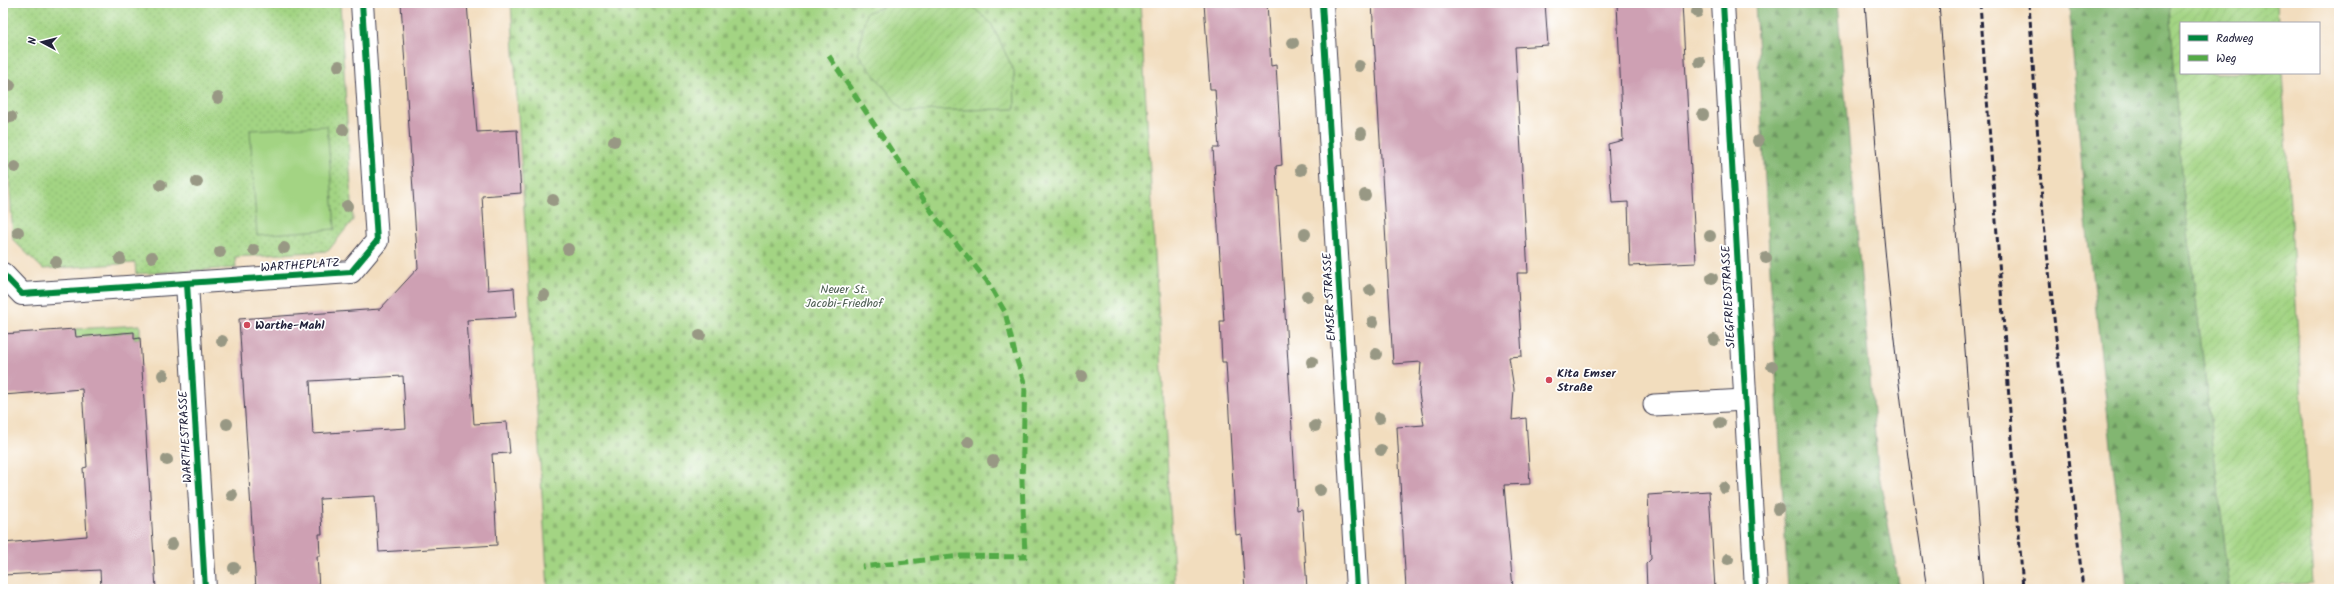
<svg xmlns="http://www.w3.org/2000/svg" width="2342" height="592" viewBox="0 0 2342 592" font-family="Kalam,sans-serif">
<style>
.grass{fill:url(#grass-tufts);stroke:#627b5f}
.forest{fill:url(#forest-firs);stroke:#526c56}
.cemetery{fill:url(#cemetery-stones);stroke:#627b5f}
.park{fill:url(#park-dots);stroke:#627b5f}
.garden{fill:url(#garden-furrows);stroke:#627b5f}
.pitch{fill:#a3d483;stroke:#627b5f}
.building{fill:#cea0b3;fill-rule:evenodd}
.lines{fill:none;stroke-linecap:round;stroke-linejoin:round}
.lane-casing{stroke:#413e4f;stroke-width:23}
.street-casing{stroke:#413e4f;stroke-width:24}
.lane{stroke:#fff;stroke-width:21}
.street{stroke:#fff;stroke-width:22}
.tram{stroke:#22223b;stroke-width:1}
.rail{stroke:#22223b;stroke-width:3;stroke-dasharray:6 3;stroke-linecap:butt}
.quiet{stroke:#53aa46;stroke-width:5;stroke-dasharray:10 5;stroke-linecap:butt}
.cycleway-casing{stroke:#fff;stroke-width:8}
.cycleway{stroke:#00873e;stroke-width:6}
.tree{fill:#989884}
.poi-dot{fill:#d1495b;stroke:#fff;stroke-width:1.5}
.labels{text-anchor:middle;stroke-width:3.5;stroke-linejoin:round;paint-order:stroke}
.street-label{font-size:12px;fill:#22223b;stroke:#fff}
.park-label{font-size:12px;fill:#4f6054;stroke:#fff}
.poi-label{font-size:12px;font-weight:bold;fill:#22223b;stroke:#fff;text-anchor:start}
</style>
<defs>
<pattern id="grass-tufts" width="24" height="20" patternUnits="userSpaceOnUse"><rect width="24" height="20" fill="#a3d483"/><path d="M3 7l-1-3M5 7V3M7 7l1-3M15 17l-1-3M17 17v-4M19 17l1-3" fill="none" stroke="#8cb672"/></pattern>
<pattern id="forest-firs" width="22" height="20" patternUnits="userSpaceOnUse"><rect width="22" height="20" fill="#82b671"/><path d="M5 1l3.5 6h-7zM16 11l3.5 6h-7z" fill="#6a945e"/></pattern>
<pattern id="cemetery-stones" width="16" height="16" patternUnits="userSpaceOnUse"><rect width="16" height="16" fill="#a3d483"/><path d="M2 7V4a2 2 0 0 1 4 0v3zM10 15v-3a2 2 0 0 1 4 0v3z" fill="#8cb672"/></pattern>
<pattern id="park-dots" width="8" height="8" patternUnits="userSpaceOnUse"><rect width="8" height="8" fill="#a3d483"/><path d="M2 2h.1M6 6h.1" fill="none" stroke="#8cb672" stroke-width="1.8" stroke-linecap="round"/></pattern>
<pattern id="garden-furrows" width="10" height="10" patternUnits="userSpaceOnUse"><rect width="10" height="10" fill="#a3d483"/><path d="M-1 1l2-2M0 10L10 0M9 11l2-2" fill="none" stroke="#8cb672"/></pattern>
</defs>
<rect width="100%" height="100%" fill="#fff"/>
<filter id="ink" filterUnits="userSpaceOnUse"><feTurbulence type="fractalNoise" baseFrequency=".025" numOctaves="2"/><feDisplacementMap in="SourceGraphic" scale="8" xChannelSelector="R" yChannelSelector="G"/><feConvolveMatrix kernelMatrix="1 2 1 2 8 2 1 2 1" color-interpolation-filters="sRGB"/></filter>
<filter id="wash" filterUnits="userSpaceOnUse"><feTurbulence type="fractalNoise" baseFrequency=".012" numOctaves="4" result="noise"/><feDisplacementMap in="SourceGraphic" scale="16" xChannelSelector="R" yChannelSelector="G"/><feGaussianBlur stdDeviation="0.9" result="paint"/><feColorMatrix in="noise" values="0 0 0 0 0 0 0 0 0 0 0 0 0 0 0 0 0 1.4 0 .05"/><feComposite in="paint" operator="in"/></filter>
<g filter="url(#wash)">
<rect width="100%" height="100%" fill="#f2ddbe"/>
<!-- grass -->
<polygon class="grass" points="140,325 140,338 134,339 134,332 112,334 112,340 76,343 75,329"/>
<!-- forest -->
<g class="forest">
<polygon points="1755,3 1837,3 1878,469 1900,589 1788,589"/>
<polygon points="2069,3 2170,3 2181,171 2230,589 2127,589 2086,221"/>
</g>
<!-- cemetery -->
<polygon class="cemetery" points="511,3 1140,3 1175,589 548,589"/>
<!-- park -->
<polygon class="park" points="3,3 340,3 353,220 328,251 235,257 236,268 136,274 135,263 43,269 13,240 3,70"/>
<!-- garden -->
<g class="garden">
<polygon points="893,3 968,3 991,23 1014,71 1015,109 903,111 858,54 866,13"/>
<polygon points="2170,3 2277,3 2278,23 2181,23 2181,73 2282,73 2313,583 2230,589 2181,171"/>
</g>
<!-- pitch -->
<polygon class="pitch" points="327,126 335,229 257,235 250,130"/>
<g id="blocks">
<!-- building -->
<g class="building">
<path d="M 401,3 L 467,3 L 477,132 L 517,130 L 521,193 L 482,196 L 488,290 L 514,288 L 516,317 L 467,320 L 474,424 L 507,422 L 510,453 L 492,454 L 497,545 L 379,552 L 375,496 L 320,499 L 322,534 L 319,534 L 320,556 L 317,556 L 319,589 L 256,589 L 239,319 L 380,309 L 418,268 ZM 403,376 L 406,428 L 313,434 L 310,381 Z"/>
<polygon points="1204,3 1267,3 1271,66 1276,65 1282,165 1276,166 1297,510 1302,509 1307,589 1245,589 1241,534 1236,535 1226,362 1222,362 1220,321 1224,321 1213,148 1219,148 1215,89 1210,89"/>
<polygon points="1372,3 1545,3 1548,45 1515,47 1528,273 1517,273 1522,356 1509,357 1514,389 1512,420 1526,418 1530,484 1504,485 1513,589 1406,589 1397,427 1424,425 1419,393 1421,362 1393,364"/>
<polygon points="1617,3 1682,3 1696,263 1630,266 1628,202 1612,203 1608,144 1623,140"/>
<polygon points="75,329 76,337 134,332 134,339 140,338 156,589 101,589 100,570 3,575 3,543 87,536 83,468 87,467 82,389 3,395 3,334"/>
<polygon points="1709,491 1715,589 1647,589 1646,564 1651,559 1648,495"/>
</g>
</g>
</g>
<g filter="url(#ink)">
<use href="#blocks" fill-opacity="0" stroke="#413e4f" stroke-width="1"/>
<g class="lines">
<defs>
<polyline id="lane" points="1654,405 1745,400"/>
<g id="street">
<polyline points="1322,3 1357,589"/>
<polyline points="1723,3 1756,589"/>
<polyline points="3,274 22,294 351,272 377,241 362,3"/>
<polyline points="187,283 205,589"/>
</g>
</defs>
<!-- lane casing -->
<use href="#lane" class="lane-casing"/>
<!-- street casing -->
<use href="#street" class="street-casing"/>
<!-- lane -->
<use href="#lane" class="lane"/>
<!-- street -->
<use href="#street" class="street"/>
<!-- tram -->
<g class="tram">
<path d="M 1865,3 C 1879,199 1896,395 1927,589"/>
<polyline points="1939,3 1983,589"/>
</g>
<!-- rail -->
<g class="rail">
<polyline points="1980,3 2023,589"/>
<polyline points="2029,3 2043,215 2083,589"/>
</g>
<!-- quiet -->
<polyline class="quiet" points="829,56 936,218 987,281 1005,312 1016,358 1025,385 1022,481 1025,557 961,556 862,567"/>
<defs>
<g id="cycleway">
<polyline points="1322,3 1357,589"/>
<polyline points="1723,3 1756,589"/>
<polyline points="3,274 22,294 351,272 377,241 362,3"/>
<polyline points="187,283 205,589"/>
</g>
</defs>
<!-- cycleway casing -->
<use href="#cycleway" class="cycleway-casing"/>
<!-- cycleway -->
<use href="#cycleway" class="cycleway"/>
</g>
<!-- trees -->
<g class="tree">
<circle cx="1697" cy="12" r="6"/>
<circle cx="1293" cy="43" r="6"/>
<circle cx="1700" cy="62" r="6"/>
<circle cx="339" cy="66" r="6"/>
<circle cx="1359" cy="66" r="6"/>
<circle cx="10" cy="85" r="6"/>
<circle cx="218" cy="98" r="6"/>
<circle cx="1703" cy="115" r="6"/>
<circle cx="11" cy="117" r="6"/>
<circle cx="343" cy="130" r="6"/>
<circle cx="1361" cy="133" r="6"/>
<circle cx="614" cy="141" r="6"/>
<circle cx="1758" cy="141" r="6"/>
<circle cx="15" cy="167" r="6"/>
<circle cx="1301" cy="170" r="6"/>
<circle cx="197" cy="182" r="6"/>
<circle cx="161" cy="185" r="6"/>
<circle cx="1365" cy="195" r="6"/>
<circle cx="553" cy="200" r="6"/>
<circle cx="347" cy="206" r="6"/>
<circle cx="18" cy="232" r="6"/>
<circle cx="1305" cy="234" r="6"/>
<circle cx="1710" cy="236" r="6"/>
<circle cx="284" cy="248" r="6"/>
<circle cx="568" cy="249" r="6"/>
<circle cx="254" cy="250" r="6"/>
<circle cx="220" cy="252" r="6"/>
<circle cx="152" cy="257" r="6"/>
<circle cx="1766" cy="258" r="6"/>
<circle cx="120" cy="259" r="6"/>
<circle cx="56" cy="262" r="6"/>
<circle cx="1712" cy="278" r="6"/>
<circle cx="1370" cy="290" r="6"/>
<circle cx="544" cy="295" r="6"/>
<circle cx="1307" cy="296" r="6"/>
<circle cx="1373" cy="322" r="6"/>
<circle cx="700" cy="335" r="6"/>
<circle cx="1714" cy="340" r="6"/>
<circle cx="222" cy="341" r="6"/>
<circle cx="1376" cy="354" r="6"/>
<circle cx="1312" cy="362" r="6"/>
<circle cx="1772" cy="366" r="6"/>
<circle cx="163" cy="375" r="6"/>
<circle cx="1082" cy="376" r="6"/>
<circle cx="1379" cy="418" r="6"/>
<circle cx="1720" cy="423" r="6"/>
<circle cx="227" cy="424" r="6"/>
<circle cx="1315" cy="426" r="6"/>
<circle cx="968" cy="442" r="6"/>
<circle cx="1381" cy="450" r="6"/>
<circle cx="167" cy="460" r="6"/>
<circle cx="993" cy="461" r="6"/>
<circle cx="1724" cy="488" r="6"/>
<circle cx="1320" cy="490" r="6"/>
<circle cx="232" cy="495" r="6"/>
<circle cx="1778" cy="509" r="6"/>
<circle cx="172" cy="544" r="6"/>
<circle cx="1728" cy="559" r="6"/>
<circle cx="234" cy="568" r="6"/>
</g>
</g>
<!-- markers -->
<g class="poi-dot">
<circle cx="247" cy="325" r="4"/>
<circle cx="1549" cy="380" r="4"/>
</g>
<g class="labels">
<!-- street labels -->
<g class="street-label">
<text transform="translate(300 265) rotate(-4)" y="4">WARTHEPLATZ</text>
<text transform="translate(1329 297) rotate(-93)" y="4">EMSER STRASSE</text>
<text transform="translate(1728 297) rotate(-93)" y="4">SIEGFRIEDSTRASSE</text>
<text transform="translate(185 437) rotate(-93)" y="4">WARTHESTRASSE</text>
</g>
<!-- park labels -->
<g class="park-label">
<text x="844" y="293">Neuer St.<tspan x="844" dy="14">Jacobi-Friedhof</tspan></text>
</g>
<!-- poi labels -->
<g class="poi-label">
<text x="255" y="329">Warthe-Mahl</text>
<text x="1557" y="377">Kita Emser<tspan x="1557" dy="14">Straße</tspan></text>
</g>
</g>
<!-- margin -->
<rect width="2342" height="592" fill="none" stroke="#fff" stroke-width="16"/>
<!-- legend -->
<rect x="2180" y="22" width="140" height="52" fill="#ffffff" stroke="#a7a7b1"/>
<rect x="2188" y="35" width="20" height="6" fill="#00873e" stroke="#a7a7b1"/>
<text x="2216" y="42" font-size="12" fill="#22223b">Radweg</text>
<rect x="2188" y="55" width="20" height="6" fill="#53aa46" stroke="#a7a7b1"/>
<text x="2216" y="62" font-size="12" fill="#22223b">Weg</text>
<!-- north arrow -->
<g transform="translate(42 42) rotate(277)" stroke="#ffffff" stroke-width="3" paint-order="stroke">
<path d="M0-3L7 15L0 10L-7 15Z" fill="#22223b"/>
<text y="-6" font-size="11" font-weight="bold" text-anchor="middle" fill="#22223b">N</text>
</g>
</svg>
